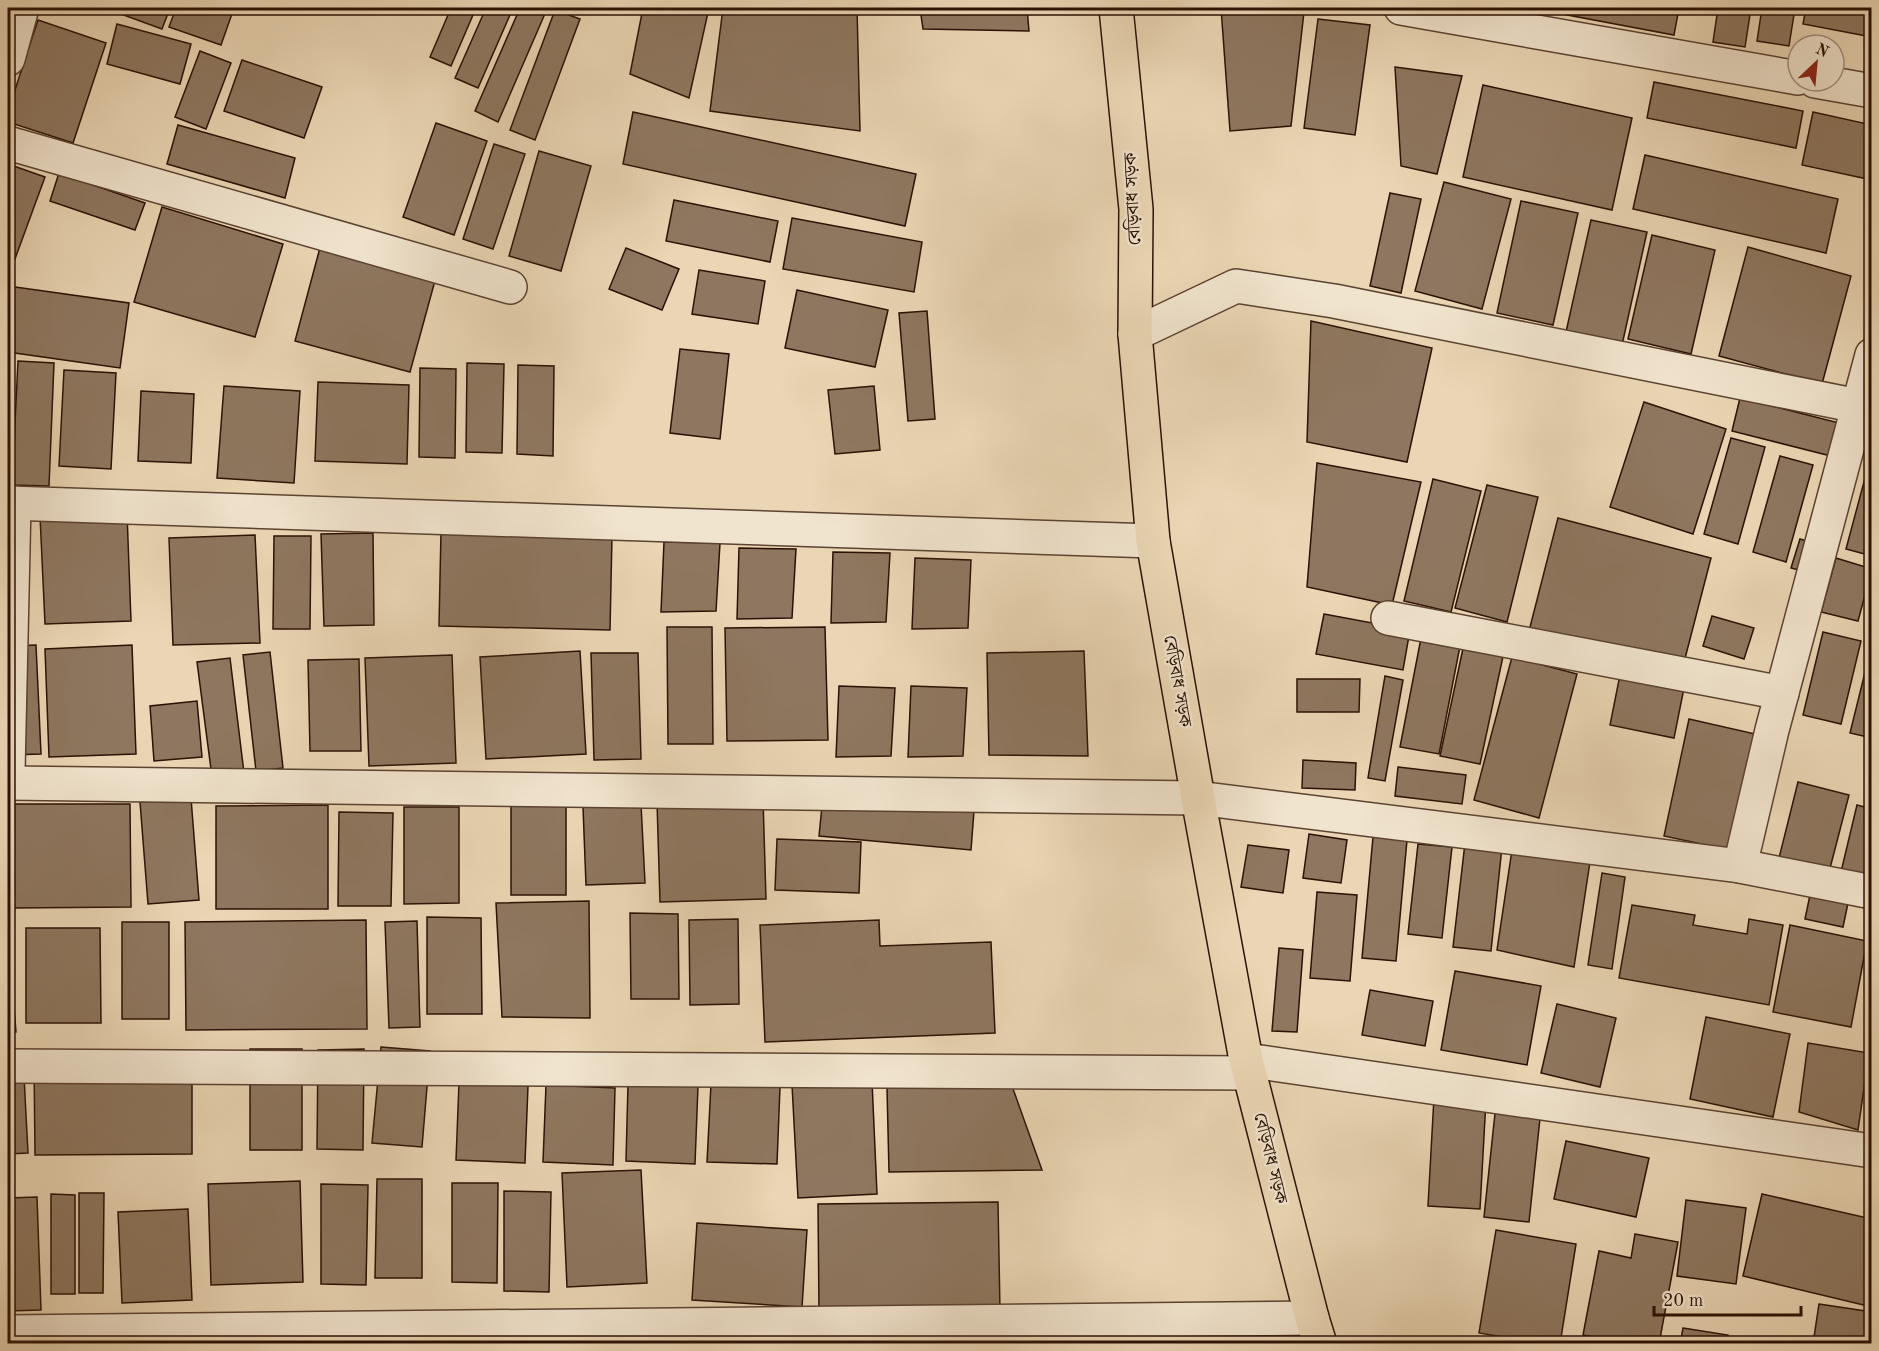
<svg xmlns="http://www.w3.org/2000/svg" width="1879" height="1351" viewBox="0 0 1879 1351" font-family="'Old Standard TT','Noto Serif Bengali',serif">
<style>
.building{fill:#8e7760;stroke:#2b1105;stroke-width:1.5}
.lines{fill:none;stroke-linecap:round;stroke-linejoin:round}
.street-casing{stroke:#5b4231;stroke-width:36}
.highway-casing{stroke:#2b1105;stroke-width:36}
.street{stroke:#f1e4ce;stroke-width:33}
.highway{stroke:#ead6b4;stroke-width:33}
.labels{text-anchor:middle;stroke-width:4.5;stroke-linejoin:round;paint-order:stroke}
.street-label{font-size:18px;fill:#2b1105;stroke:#f1e4ce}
</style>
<rect width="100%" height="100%" fill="#ead6b4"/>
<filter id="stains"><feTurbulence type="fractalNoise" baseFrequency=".00333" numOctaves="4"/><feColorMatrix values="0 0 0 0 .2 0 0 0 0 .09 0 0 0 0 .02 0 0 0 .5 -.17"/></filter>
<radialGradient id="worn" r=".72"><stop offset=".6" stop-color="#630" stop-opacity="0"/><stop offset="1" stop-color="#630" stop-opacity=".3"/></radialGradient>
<!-- building -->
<g class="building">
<polygon points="111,8 170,8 162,29 110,10"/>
<polygon points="176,8 234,8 221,45 169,27"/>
<polygon points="261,8 281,8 280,13"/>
<polygon points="451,8 476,8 451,66 430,57"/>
<polygon points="486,8 513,8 478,88 455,78"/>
<polygon points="520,8 547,9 498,122 475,111"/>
<polygon points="643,8 709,8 689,98 630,74"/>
<polygon points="723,8 857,8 860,131 710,111"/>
<polygon points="920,8 1027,8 1029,31 923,29"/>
<polygon points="1221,8 1284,8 1304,12 1291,126 1230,131"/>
<polygon points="1530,8 1679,8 1674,35"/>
<polygon points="1718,8 1751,8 1745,47 1713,42"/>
<polygon points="1762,8 1795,8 1789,46 1757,41"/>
<polygon points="1806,8 1872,8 1872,37 1803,24"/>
<polygon points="555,10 580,19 535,140 510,130"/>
<polygon points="1318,19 1370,25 1355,135 1304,128"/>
<polygon points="38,20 106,43 73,143 8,122 8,111"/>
<polygon points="117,24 191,44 180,84 107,64"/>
<polygon points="200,51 231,63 206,129 175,117"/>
<polygon points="242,60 322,87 304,138 224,111"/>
<polygon points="1395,67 1462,76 1437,174 1401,166"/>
<polygon points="1654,82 1803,111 1796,148 1647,118"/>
<polygon points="1483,85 1632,118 1612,210 1463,177"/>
<polygon points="633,112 916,174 905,226 623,164"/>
<polygon points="1813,112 1872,125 1872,180 1802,165"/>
<polygon points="436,123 487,141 454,235 403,217"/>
<polygon points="178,125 295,158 285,198 167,164"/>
<polygon points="494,144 525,154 493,249 463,239"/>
<polygon points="539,151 591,166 561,271 509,256"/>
<polygon points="1645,155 1838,199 1826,253 1633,209"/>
<polygon points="8,164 45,177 8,278"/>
<polygon points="59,173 145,203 135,230 50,201"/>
<polygon points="1444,182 1511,199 1482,309 1415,291"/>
<polygon points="1390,193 1421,199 1401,293 1370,286"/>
<polygon points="674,200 778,221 770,262 666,241"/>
<polygon points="1521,201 1578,213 1553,325 1497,313"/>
<polygon points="162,207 283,244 255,337 134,302"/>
<polygon points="792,218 922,242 914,292 783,269"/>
<polygon points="1591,220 1647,232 1622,345 1566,332"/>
<polygon points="1652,235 1715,250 1691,354 1628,339"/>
<polygon points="321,244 436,277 410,372 295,341"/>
<polygon points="1748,247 1851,276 1822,384 1719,356"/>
<polygon points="626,248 679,269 662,310 609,289"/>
<polygon points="699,270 765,281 758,324 692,314"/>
<polygon points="8,286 129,303 120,368 8,352"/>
<polygon points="797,290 888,310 875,367 785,348"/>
<polygon points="927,311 935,419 908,421 899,313"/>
<polygon points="1311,321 1432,348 1407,462 1307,442"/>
<polygon points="680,349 729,354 720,439 670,433"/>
<polygon points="18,361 54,363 49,486 12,485"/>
<polygon points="467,363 504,364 502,453 466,452"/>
<polygon points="518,365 554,366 553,456 517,454"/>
<polygon points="420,368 456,369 455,458 419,457"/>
<polygon points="64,370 116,373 111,469 59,466"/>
<polygon points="318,382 409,385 407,464 315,461"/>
<polygon points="224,386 300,391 294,483 217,478"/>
<polygon points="874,386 880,450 835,454 828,390"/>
<polygon points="141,391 194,394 191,463 138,461"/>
<polygon points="1740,398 1843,424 1835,457 1732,431"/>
<polygon points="1644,402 1726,429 1693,534 1610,507"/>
<polygon points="1861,424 1872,427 1872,455 1855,451"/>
<polygon points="1731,438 1765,447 1738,544 1704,534"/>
<polygon points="1780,456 1813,465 1786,562 1753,552"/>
<polygon points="1317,463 1421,482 1392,605 1307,587"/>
<polygon points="1868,467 1872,467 1872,556 1846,549"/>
<polygon points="1433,479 1481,491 1451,612 1404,601"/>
<polygon points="1487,485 1538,497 1507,622 1455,608"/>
<polygon points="127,513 131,621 45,624 40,516"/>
<polygon points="1558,518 1711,558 1682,670 1529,631"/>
<polygon points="441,531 612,535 610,630 439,626"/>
<polygon points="373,533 374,625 324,626 321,534"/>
<polygon points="255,535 260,643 173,645 169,538"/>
<polygon points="274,536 311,536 310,629 273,629"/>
<polygon points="1800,539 1816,544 1807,572 1791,568"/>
<polygon points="664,542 720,543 716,611 661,612"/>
<polygon points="739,548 796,549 792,618 737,619"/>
<polygon points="833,552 890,553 886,622 831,623"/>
<polygon points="915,558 971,560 968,628 912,629"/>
<polygon points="1836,558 1872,569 1858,621 1821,612"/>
<polygon points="1324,614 1410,630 1403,670 1316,654"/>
<polygon points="1712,616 1754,628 1744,659 1703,646"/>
<polygon points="667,627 712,627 713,744 668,744"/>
<polygon points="825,627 828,740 727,741 725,628"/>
<polygon points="1823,632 1861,641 1841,724 1803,715"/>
<polygon points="1422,633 1461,641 1439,754 1400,747"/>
<polygon points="1465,639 1505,647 1480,764 1440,756"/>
<polygon points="1872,644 1872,738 1850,733"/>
<polygon points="36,645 41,754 8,755 8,646"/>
<polygon points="132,645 136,754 49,757 45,649"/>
<polygon points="580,651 586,754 486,759 480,657"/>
<polygon points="1084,651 1088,756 989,755 987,653"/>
<polygon points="270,652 283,768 256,771 243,655"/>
<polygon points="591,653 638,653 641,759 594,760"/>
<polygon points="452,655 456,763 369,766 365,658"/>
<polygon points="1512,657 1577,674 1539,818 1474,800"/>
<polygon points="230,658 244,773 212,777 197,662"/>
<polygon points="359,659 361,751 310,751 308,660"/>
<polygon points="1622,665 1686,678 1674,738 1610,725"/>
<polygon points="1385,676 1403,680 1385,781 1368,778"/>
<polygon points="1297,679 1360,679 1359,712 1297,712"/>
<polygon points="839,686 895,688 891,756 836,757"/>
<polygon points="911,686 967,688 963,756 908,757"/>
<polygon points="197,701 202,757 154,761 150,706"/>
<polygon points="1689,719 1764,736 1739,852 1664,836"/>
<polygon points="1303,760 1356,763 1355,790 1302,788"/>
<polygon points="1398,767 1466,775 1462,804 1395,796"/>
<polygon points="1798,782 1849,795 1828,876 1778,862"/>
<polygon points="823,796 974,811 971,850 819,836"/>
<polygon points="191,798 199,900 148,904 140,802"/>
<polygon points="566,798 566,895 511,895 511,799"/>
<polygon points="763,799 766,899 660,902 657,802"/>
<polygon points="12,804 130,804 131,907 13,908"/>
<polygon points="641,804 645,883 586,885 583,807"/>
<polygon points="328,805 328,909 216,909 216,806"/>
<polygon points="1857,805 1872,809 1872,884 1840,876"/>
<polygon points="404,807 459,807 459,903 404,904"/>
<polygon points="339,812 393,813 391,906 338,906"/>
<polygon points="1309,834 1347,840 1341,883 1303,878"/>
<polygon points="1373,837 1407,840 1396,961 1362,958"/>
<polygon points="777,839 861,842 859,893 775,890"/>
<polygon points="1465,843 1502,847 1491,951 1453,947"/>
<polygon points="1418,844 1452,847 1442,938 1408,934"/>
<polygon points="1248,845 1289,850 1283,893 1241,887"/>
<polygon points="1512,850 1590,862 1574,967 1497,950"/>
<polygon points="1602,873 1625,877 1612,969 1588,965"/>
<polygon points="1317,892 1357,895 1350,981 1310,978"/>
<polygon points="1810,895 1848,903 1843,927 1805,919"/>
<polygon points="589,901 590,1018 502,1017 496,903"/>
<polygon points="1632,905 1695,915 1693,925 1747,934 1749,919 1783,925 1769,1005 1619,978"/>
<polygon points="630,913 678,914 679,999 631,999"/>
<polygon points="427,917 481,918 482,1014 427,1014"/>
<polygon points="738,919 739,1004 690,1005 689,920"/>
<polygon points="366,920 367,1029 186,1030 185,922"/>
<polygon points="879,920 880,946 991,942 995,1033 765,1042 760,925"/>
<polygon points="417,921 420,1027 389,1028 385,922"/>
<rect x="122" y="922" width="47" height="97"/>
<polygon points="1790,925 1867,941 1851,1027 1773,1012"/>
<polygon points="26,928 100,928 101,1023 26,1023"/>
<polygon points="8,932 16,1032 8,1032"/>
<polygon points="1279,948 1303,950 1297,1032 1272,1031"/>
<polygon points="1455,971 1541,986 1527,1065 1441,1050"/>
<polygon points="1370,990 1433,1001 1425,1046 1362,1035"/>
<polygon points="1872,999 1872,1031 1866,1030"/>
<polygon points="1557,1004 1616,1018 1600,1087 1541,1073"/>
<polygon points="1706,1017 1790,1034 1773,1117 1690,1099"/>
<polygon points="1808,1043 1869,1053 1858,1130 1799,1112"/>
<polygon points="381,1047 430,1051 422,1147 372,1143"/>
<rect x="250" y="1049" width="52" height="101"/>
<polygon points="364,1049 363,1150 317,1149 318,1050"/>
<polygon points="8,1057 23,1057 28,1153 8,1154"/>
<polygon points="34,1060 192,1060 192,1154 35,1155"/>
<polygon points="872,1081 877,1194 798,1198 792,1085"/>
<polygon points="459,1083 528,1086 525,1163 456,1160"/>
<polygon points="628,1084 698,1086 695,1164 626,1161"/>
<polygon points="711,1084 780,1087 777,1164 707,1162"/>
<polygon points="546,1085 615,1088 613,1165 543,1162"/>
<polygon points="1012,1086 1042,1170 889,1172 887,1088"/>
<polygon points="1434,1097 1486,1100 1480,1209 1428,1206"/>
<polygon points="1496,1104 1541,1109 1529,1222 1484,1217"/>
<polygon points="1566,1141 1649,1158 1636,1217 1554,1199"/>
<polygon points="641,1170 647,1283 567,1287 562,1173"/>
<polygon points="377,1179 422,1179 422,1278 375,1278"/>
<polygon points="300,1181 303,1282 211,1285 208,1184"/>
<polygon points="452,1183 498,1183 497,1283 452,1282"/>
<polygon points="321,1184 368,1185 366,1285 321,1284"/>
<polygon points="504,1191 551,1192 549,1292 504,1291"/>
<polygon points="79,1193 104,1193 103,1293 79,1293"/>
<polygon points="51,1194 75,1195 75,1294 51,1294"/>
<polygon points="1762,1194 1872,1219 1872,1307 1743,1276"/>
<polygon points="37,1197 41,1310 8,1311 8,1198"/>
<polygon points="1686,1200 1746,1208 1736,1284 1677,1276"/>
<polygon points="998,1202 1000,1310 819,1311 818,1204"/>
<polygon points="188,1209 192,1300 122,1303 118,1212"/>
<polygon points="697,1223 807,1230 802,1307 692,1300"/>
<polygon points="1496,1230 1576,1244 1560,1344 1543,1344 1479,1333"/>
<polygon points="1635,1234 1678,1242 1659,1344 1629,1344 1583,1335 1599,1251 1631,1258"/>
<polygon points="1819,1304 1872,1312 1872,1344 1813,1344"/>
<polygon points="1683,1328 1728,1335 1726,1344 1680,1344"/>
<polygon points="1106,1334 1110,1344 1079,1344"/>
<polygon points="671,1340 728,1344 671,1344"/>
<rect x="572" y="1341" width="66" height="3"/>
</g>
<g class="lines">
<defs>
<g id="street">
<polyline points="1401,8 1798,78"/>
<polyline points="8,59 22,8"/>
<polyline points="1815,81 1872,91"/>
<polyline points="8,143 510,287"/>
<polyline points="1135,334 1236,286 1334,301 1858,406"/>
<polyline points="8,503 1153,541"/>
<polyline points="1388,618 1782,693"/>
<polyline points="8,771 14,503"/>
<polyline points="8,783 1198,798 1740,866 1872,892"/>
<polyline points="1740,866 1772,730 1872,355"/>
<polyline points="1246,1060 1872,1151"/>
<polyline points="8,1066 1250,1073"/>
<polyline points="8,1332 1312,1318"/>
</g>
<polyline id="highway" points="1116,8 1136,209 1135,334 1153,541 1198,798 1246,1060 1312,1318 1320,1344"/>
</defs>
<!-- street casing -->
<use href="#street" class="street-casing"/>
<!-- highway casing -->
<use href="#highway" class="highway-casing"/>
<!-- street -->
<use href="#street" class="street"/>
<!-- highway -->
<use href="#highway" class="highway"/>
</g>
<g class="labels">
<!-- street labels -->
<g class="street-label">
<text transform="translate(1132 199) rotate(-93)" y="6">বেড়িবাধ সড়ক</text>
<text transform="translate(1178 681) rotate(80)" y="6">বেড়িবাধ সড়ক</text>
<text transform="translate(1271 1158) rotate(76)" y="6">বেড়িবাধ সড়ক</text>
</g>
</g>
<!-- margin -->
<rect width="1879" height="1351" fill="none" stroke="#ead6b4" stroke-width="30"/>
<rect x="9" y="9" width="1861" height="1333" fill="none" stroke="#2b1105" stroke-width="3"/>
<rect x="15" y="15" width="1849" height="1321" fill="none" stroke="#2b1105" stroke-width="1.5"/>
<!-- north arrow -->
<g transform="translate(1816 63) rotate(26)"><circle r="28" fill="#f1e4ce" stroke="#a2907e" stroke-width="1.5"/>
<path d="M0-4.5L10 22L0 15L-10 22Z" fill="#8f2418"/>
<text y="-9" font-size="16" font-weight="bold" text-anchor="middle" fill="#2b1105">N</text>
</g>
<!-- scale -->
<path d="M1654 1306v9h147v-9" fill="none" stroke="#2b1105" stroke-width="3"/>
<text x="1663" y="1306" font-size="18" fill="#2b1105" stroke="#f1e4ce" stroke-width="4.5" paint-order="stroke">20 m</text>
<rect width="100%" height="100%" filter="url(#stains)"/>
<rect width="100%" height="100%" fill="url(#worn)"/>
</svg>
